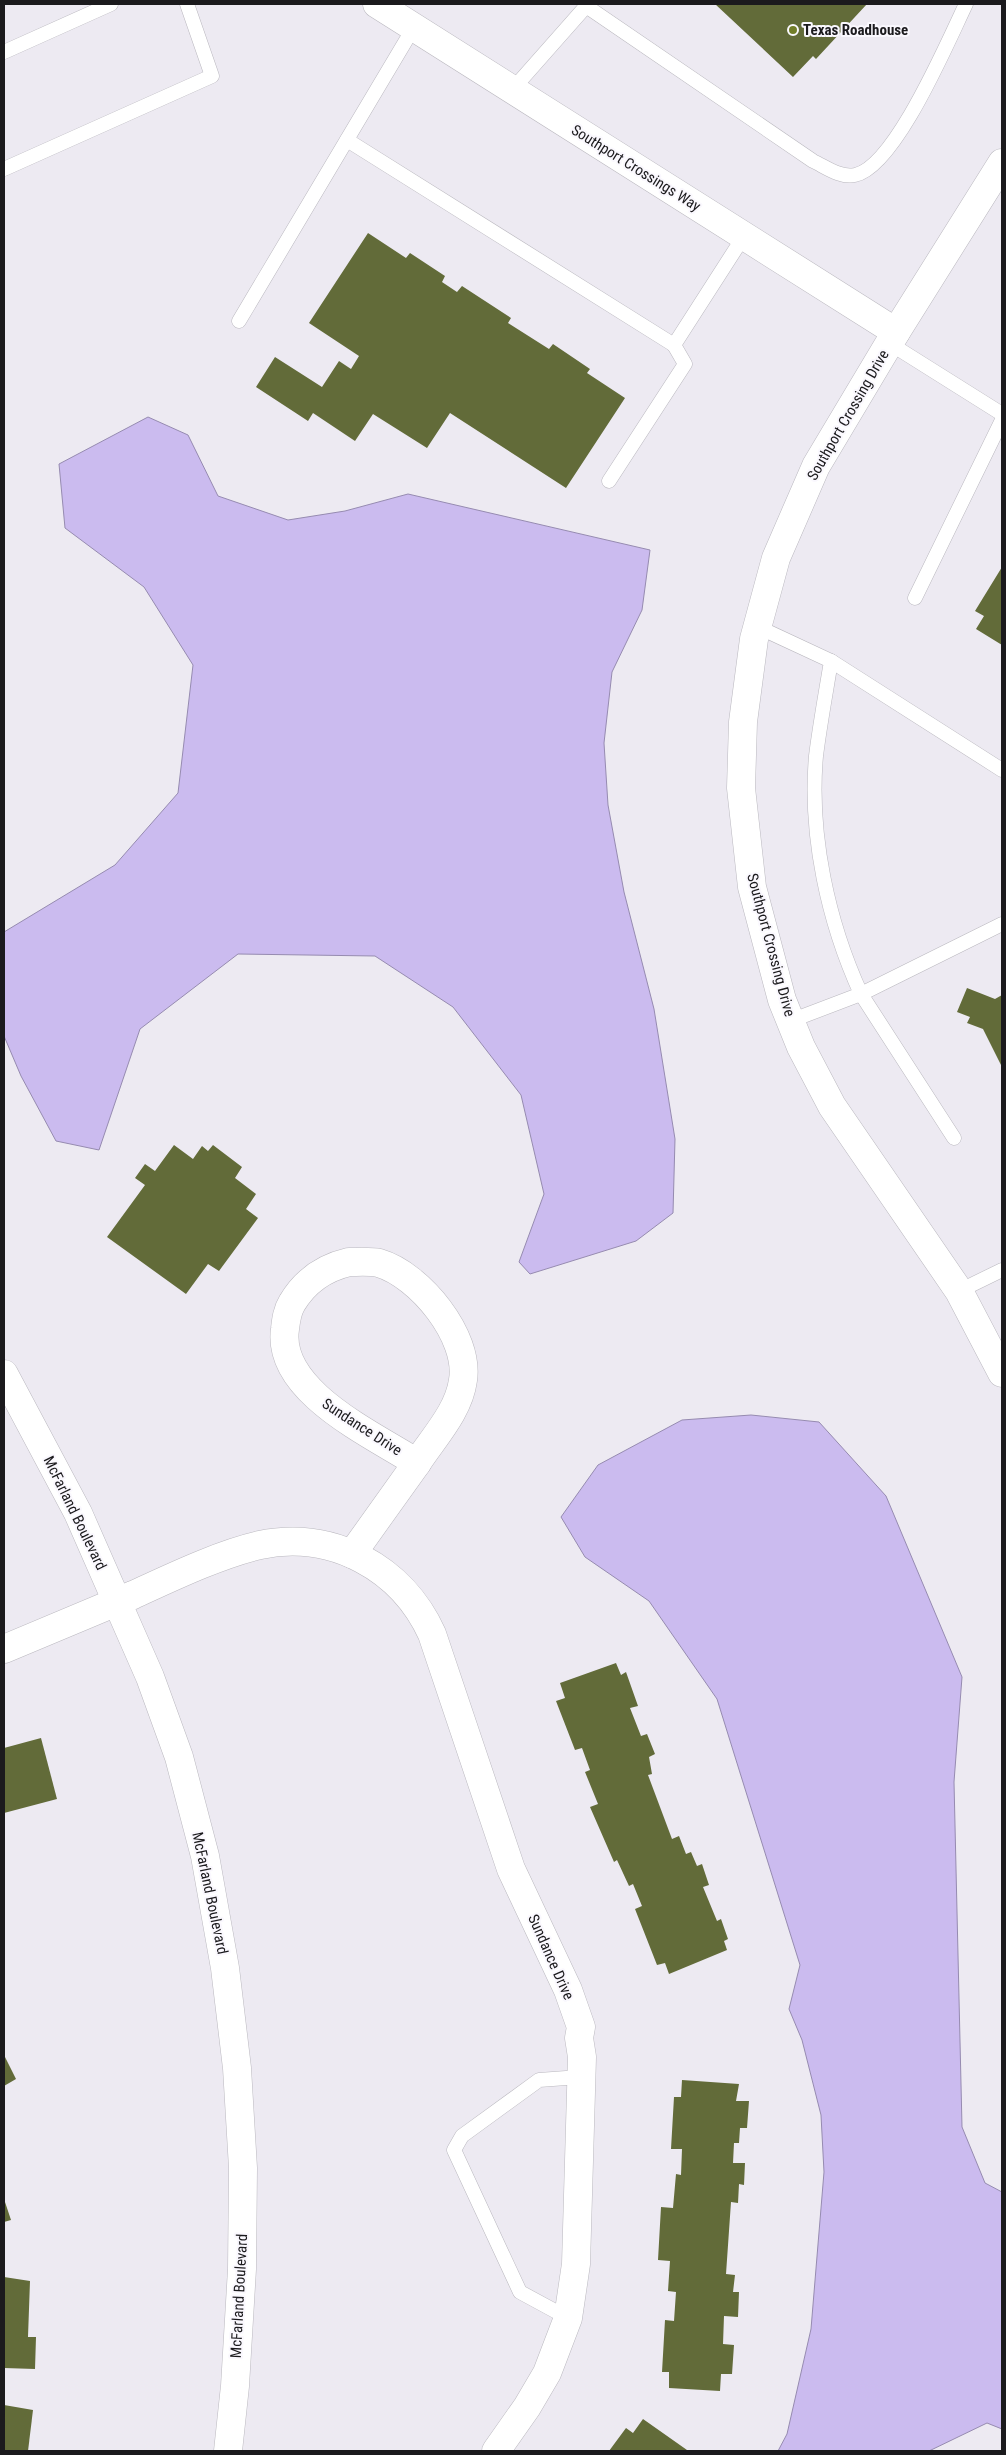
<svg xmlns="http://www.w3.org/2000/svg" width="1006" height="2455" viewBox="0 0 1006 2455" font-family="'Roboto Condensed',sans-serif">
<style>
.water{fill:#cbbbef;stroke:#968bb0}
.building{fill:#626b39}
.lines{fill:none;stroke-linecap:round;stroke-linejoin:round}
.service-casing{stroke:#bab8bf;stroke-width:15}
.minor-casing{stroke:#bab8bf;stroke-width:29}
.tertiary-casing{stroke:#bab8bf;stroke-width:29}
.service{stroke:#fff;stroke-width:14}
.minor{stroke:#fff;stroke-width:28}
.tertiary{stroke:#fff;stroke-width:28}
.poi-dot{fill:#717d29;stroke:#faf8fe;stroke-width:2}
.labels{text-anchor:middle;stroke-width:4;stroke-linejoin:round;paint-order:stroke}
.poi-label{font-size:15px;font-weight:bold;fill:#1b1a1d;stroke:#faf8fe;text-anchor:start}
.street-label{font-size:15px;fill:#1b1a1d;stroke:#faf8fe}
</style>
<rect width="100%" height="100%" fill="#edeaf2"/>
<!-- water -->
<g class="water">
<polygon points="148,417 188,435 218,496 288,520 345,511 408,494 650,550 642,610 612,672 604,743 608,805 624,892 654,1009 675,1139 673,1213 636,1241 530,1274 519,1262 544,1194 521,1095 453,1007 375,956 238,954 140,1029 99,1150 56,1141 21,1076 4,1036 4,932 115,865 178,793 193,665 144,587 65,528 59,464"/>
<polygon points="751,1415 819,1422 886,1496 962,1677 954,1782 962,2127 985,2183 1002,2192 1002,2429 987,2423 929,2451 778,2451 787,2434 811,2329 824,2172 821,2115 802,2040 789,2009 800,1965 717,1699 649,1601 585,1557 561,1517 598,1465 682,1420"/>
</g>
<!-- building -->
<g class="building">
<polygon points="715,4 867,4 816,59 813,56 793,77"/>
<polygon points="368,233 406,258 410,253 445,276 442,282 457,292 462,286 511,318 508,323 549,349 553,344 590,369 587,373 625,398 566,488 450,413 427,448 373,414 355,441 313,413 308,421 256,387 275,357 322,387 339,361 351,369 359,356 309,323"/>
<polygon points="1002,567 1002,645 976,629 984,616 975,611"/>
<polygon points="967,988 995,999 1002,995 1002,1067 983,1029 967,1023 970,1017 957,1012"/>
<polygon points="174,1145 193,1159 202,1146 208,1151 213,1145 242,1167 235,1178 256,1194 246,1209 258,1218 219,1271 208,1264 186,1294 107,1237 145,1185 135,1178 145,1164 155,1171"/>
<polygon points="616,1663 621,1675 626,1672 638,1706 630,1708 641,1736 647,1734 655,1754 649,1757 652,1774 648,1775 672,1839 679,1836 686,1854 691,1852 697,1866 702,1864 709,1885 703,1887 717,1921 721,1919 728,1939 724,1941 727,1950 669,1974 665,1963 657,1965 635,1909 642,1906 633,1884 629,1886 617,1860 614,1862 590,1807 598,1804 585,1772 590,1770 582,1748 575,1750 556,1701 565,1698 560,1683"/>
<polygon points="41,1738 57,1799 4,1813 4,1748"/>
<polygon points="4,2055 16,2079 4,2086"/>
<polygon points="682,2080 739,2084 736,2101 749,2101 747,2128 740,2128 739,2143 734,2143 733,2163 745,2163 744,2185 739,2184 738,2203 731,2202 726,2274 735,2275 733,2292 739,2292 738,2317 724,2316 723,2344 734,2345 732,2374 721,2374 720,2391 669,2388 669,2372 662,2372 665,2320 674,2321 676,2292 668,2291 670,2261 658,2260 661,2207 673,2208 676,2174 681,2175 682,2149 671,2149 674,2097 681,2097"/>
<polygon points="4,2199 11,2220 4,2222"/>
<polygon points="4,2277 30,2281 28,2337 36,2337 35,2369 4,2368"/>
<polygon points="4,2405 33,2410 28,2451 4,2451"/>
<polygon points="643,2419 687,2450 686,2451 609,2451 626,2428 633,2433"/>
</g>
<g class="lines">
<defs>
<g id="service">
<path d="M 586,6 L 813,161 C 826,167 840,178 855,175 C 895,167 948,41 966,4"/>
<polyline points="4,52 111,4"/>
<polyline points="512,90 588,4"/>
<polyline points="347,140 674,345 744,236"/>
<polyline points="4,169 212,76 187,4"/>
<polyline points="239,321 414,27"/>
<polyline points="889,343 1002,414"/>
<polyline points="609,481 685,364 674,345"/>
<polyline points="915,598 1002,420"/>
<path d="M 758,627 L 831,661 C 826,692 820,724 816,756 C 809,835 828,922 861,994 L 790,1021"/>
<polyline points="831,661 1002,770"/>
<polyline points="954,1138 861,994 1002,924"/>
<polyline points="959,1291 1002,1270"/>
<polyline points="568,2318 520,2292 454,2150 462,2136 539,2080 580,2077"/>
</g>
<g id="minor">
<polyline points="377,4 896,332"/>
<polyline points="1002,163 896,332 816,466 776,558 754,639 743,722 741,788 752,887 782,1000 801,1047 832,1106 959,1291 1002,1373"/>
<path d="M 349,1262 C 358,1262 370,1261 379,1263 C 420,1275 470,1337 463,1380 C 459,1411 434,1437 417,1463 C 372,1434 276,1391 285,1329 C 286,1320 287,1311 292,1303 C 305,1281 323,1268 349,1262 Z"/>
<polyline points="352,1554 417,1463"/>
<path d="M 4,1649 C 47,1631 90,1613 133,1595 C 170,1578 220,1554 260,1545 C 333,1530 402,1568 432,1634 L 511,1869 L 568,1990 L 581,2027 L 579,2038 L 582,2057 L 576,2264 L 568,2318 L 547,2373 L 527,2407 L 496,2451"/>
</g>
<polyline id="tertiary" points="4,1374 78,1513 150,1677 179,1757 205,1856 225,1968 237,2068 243,2168 242,2269 235,2386 228,2451"/>
</defs>
<!-- service casing -->
<use href="#service" class="service-casing"/>
<!-- minor casing -->
<use href="#minor" class="minor-casing"/>
<!-- tertiary casing -->
<use href="#tertiary" class="tertiary-casing"/>
<!-- service -->
<use href="#service" class="service"/>
<!-- minor -->
<use href="#minor" class="minor"/>
<!-- tertiary -->
<use href="#tertiary" class="tertiary"/>
</g>
<!-- markers -->
<circle class="poi-dot" cx="793" cy="30" r="5"/>
<g class="labels">
<!-- poi labels -->
<g class="poi-label">
<text x="803" y="35">Texas Roadhouse</text>
</g>
<!-- street labels -->
<g class="street-label">
<text transform="translate(636 168) rotate(32)" y="5">Southport Crossings Way</text>
<text transform="translate(848 415) rotate(-60)" y="5">Southport Crossing Drive</text>
<text transform="translate(771 945) rotate(75)" y="5">Southport Crossing Drive</text>
<text transform="translate(362 1427) rotate(33)" y="5">Sundance Drive</text>
<text transform="translate(75 1513) rotate(64)" y="5">McFarland Boulevard</text>
<text transform="translate(210 1893) rotate(78)" y="5">McFarland Boulevard</text>
<text transform="translate(551 1957) rotate(66)" y="5">Sundance Drive</text>
<text transform="translate(239 2296) rotate(-87)" y="5">McFarland Boulevard</text>
</g>
</g>
<!-- border -->
<rect width="1006" height="2455" fill="none" stroke="#1b1a1d" stroke-width="10"/>
</svg>
